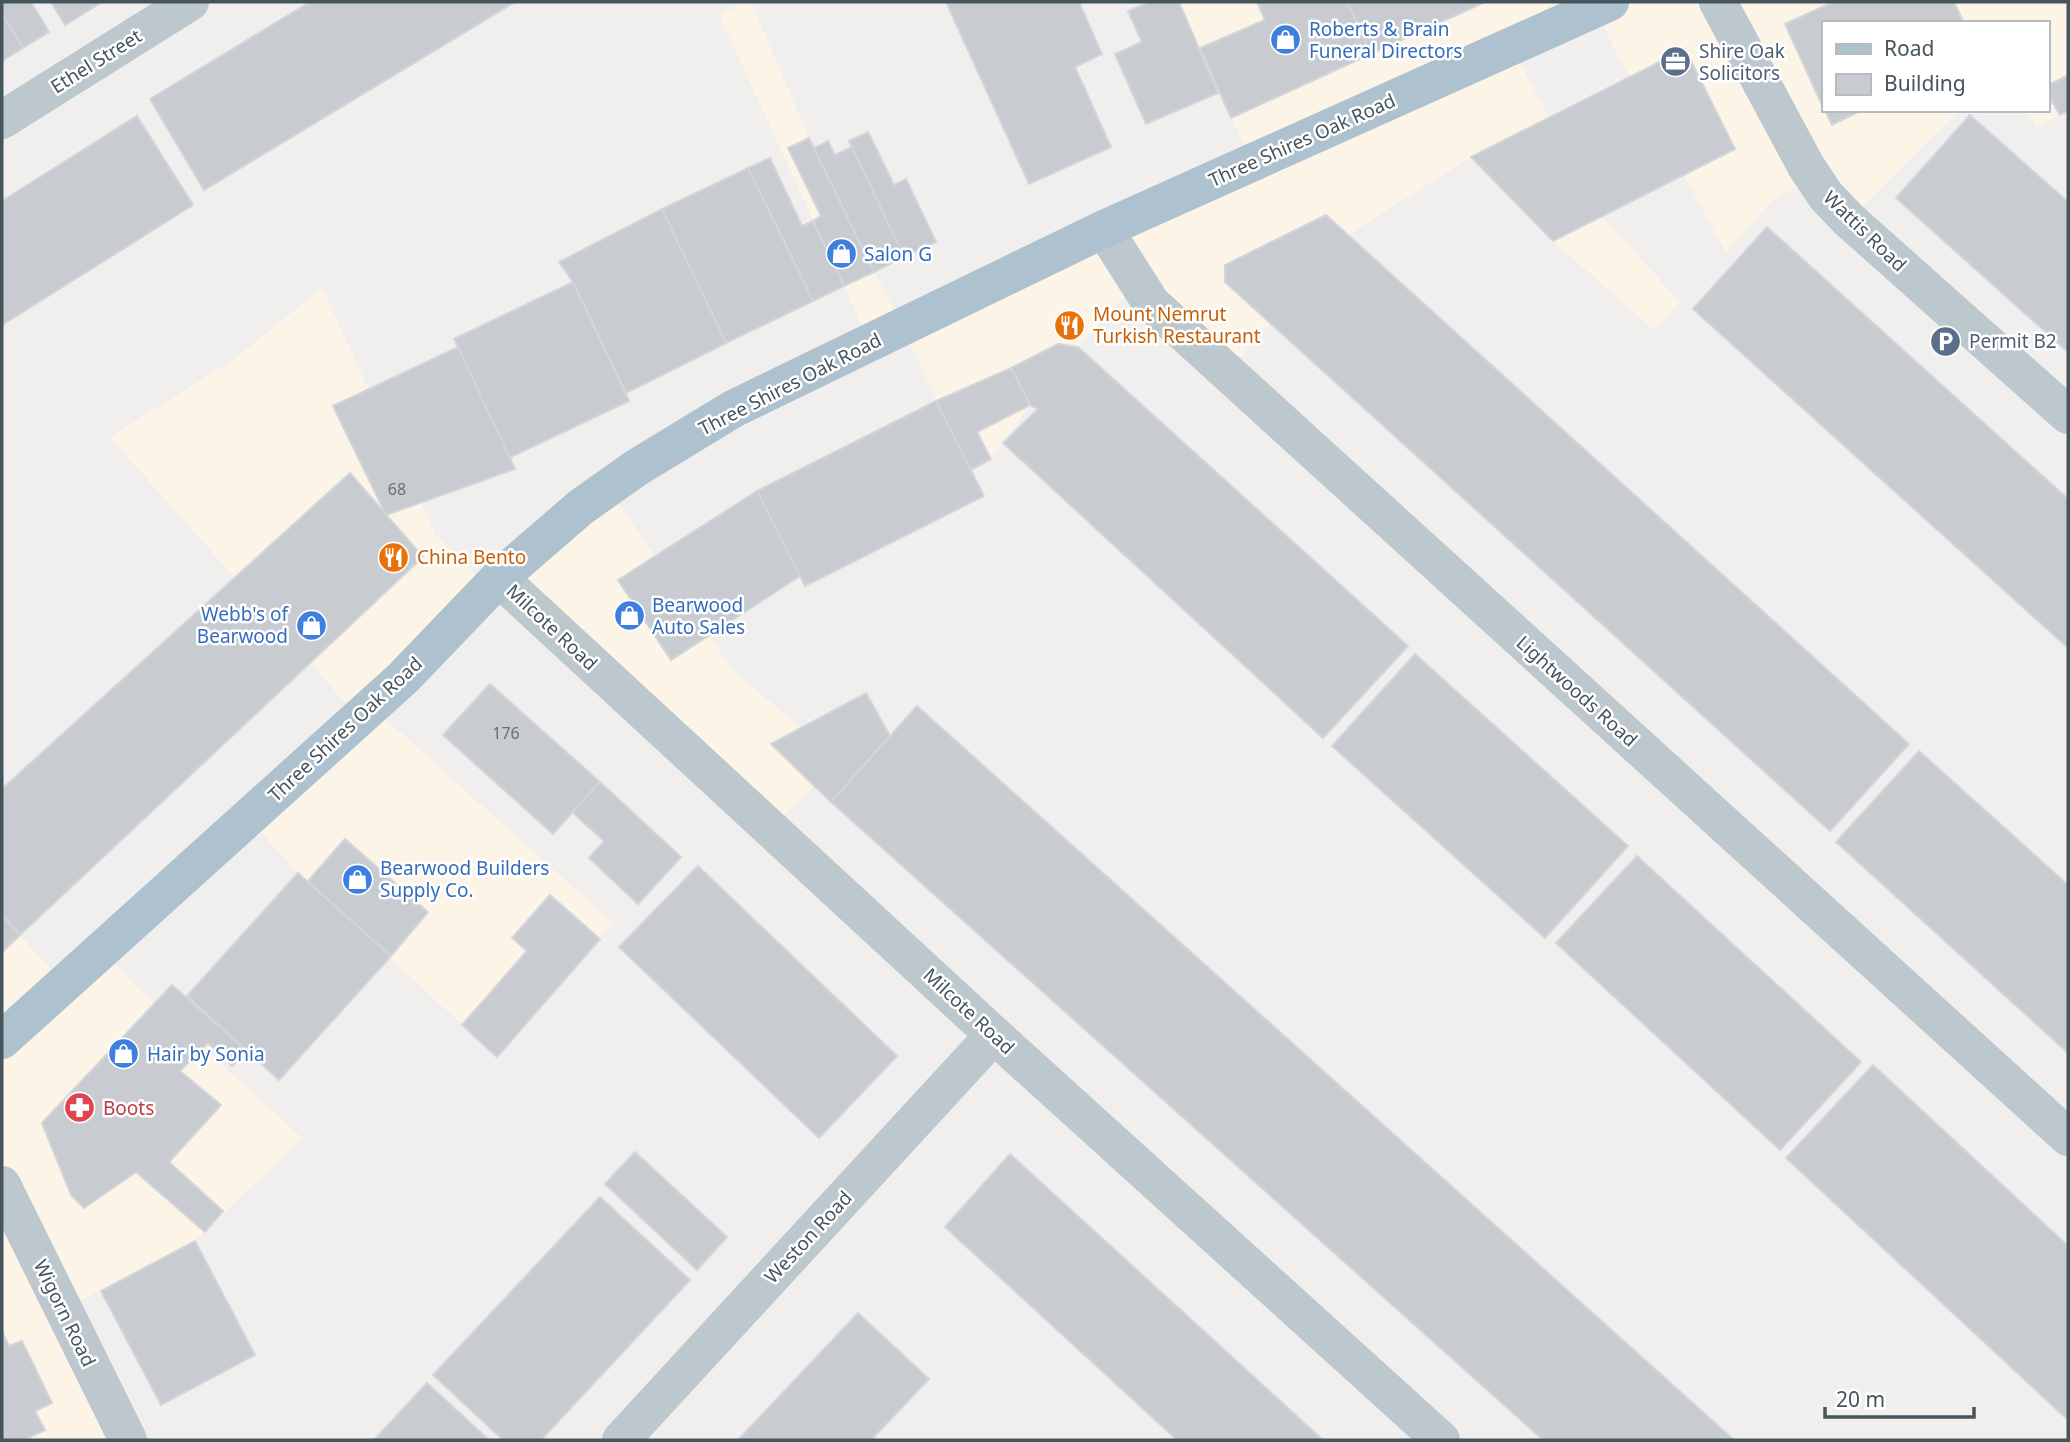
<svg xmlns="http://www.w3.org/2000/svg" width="2070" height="1442" viewBox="0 0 2070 1442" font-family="'Noto Sans',sans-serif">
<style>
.commercial{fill:#fcf4e7}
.building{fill:#c8ccd1;stroke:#d2d5da;stroke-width:2}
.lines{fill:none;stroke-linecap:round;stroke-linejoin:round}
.minor{stroke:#bcc7ce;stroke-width:38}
.major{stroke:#adc1ce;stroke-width:38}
.labels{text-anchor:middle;stroke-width:5;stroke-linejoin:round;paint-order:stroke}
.number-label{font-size:16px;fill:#667279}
.shop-label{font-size:19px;fill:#366cbe;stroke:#fff;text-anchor:start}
.service-label{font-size:19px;fill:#4e5e75;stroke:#fff;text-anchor:start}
.street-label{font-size:19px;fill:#46545c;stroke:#fff}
.food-label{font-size:19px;fill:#c56008;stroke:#fff;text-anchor:start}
.health-label{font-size:19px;fill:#be3a42;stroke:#fff;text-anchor:start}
</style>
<rect width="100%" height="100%" fill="#f1eeee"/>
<!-- commercial -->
<g class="commercial">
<polygon points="746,2 751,2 809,138 902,327 1252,163 1179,2 2068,2 2068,111 2036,127 2025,110 2047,110 2047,23 1823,23 1823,110 1960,110 1849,220 1813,177 1771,202 1726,252 1613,46 1596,8 1511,47 1602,216 1680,302 1654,330 1553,241 1471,157 1348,235 1227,372 1138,283 1078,347 1030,405 991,459 971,470 902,328 870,343 719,15"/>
<polygon points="322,288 436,535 489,589 372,707 613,923 497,1057 298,873 248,818 358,717 110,437 233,360"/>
<polygon points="608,488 733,671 841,761 770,828 499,578"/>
<polygon points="2,915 64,984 102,950 136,986 302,1138 195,1241 64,1309 129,1440 2,1440"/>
</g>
<!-- building -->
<g class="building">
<polygon points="2,2 31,2 49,32 23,48 2,14"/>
<polygon points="51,2 102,2 65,25"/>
<polygon points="310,2 515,2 204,190 150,99"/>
<polygon points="946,2 1079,2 1102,54 1075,67 1111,147 1029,184"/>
<polygon points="1150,2 1179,2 1218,93 1146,124 1115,54 1142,42 1128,11"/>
<polygon points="1257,2 1347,2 1371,54 1231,118 1200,48 1265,20"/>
<polygon points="1347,2 1485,2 1371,54"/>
<polygon points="1833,2 1954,2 1964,23 1823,23 1823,107 1785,24"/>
<polygon points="2,14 23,48 2,61"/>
<polygon points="1685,49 1735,149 1553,241 1471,157"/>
<polygon points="2068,75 2068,111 2060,115 2047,93 2047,86"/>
<polygon points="1825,110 1862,110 1832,125"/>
<polygon points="1970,115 2068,202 2068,352 1896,198"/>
<polygon points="137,116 193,205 2,325 2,201"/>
<polygon points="868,132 894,185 906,179 936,242 904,257 849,141"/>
<polygon points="809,138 874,272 844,286 813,221 821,216 788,148"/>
<polygon points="828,141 835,155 852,147 904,257 874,272 814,148"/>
<polygon points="770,158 802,226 813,221 844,286 813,301 748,168"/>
<polygon points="748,168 813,301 726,343 662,209"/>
<polygon points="662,209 726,343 626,393 573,282 559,262"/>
<polygon points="1326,215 1909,744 1830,831 1225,282 1225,265"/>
<polygon points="1767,227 2068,499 2068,648 1693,309"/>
<polygon points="573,282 629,401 509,458 454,339"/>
<polygon points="1058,344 1078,347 1408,646 1323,738 1003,443 1038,409 1030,405 1011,368"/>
<polygon points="458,347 515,469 386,515 333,406"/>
<polygon points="1011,368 1030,405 977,432 991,459 971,470 936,401"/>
<polygon points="936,401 984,496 805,586 757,491"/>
<polygon points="350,473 423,557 2,952 2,789"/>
<polygon points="757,491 800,576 671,660 618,580"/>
<polygon points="1415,654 1628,846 1545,938 1332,746"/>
<polygon points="490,684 600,782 553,834 443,735"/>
<polygon points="866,693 890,736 831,802 771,744"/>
<polygon points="917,706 1734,1440 1543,1440 831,802"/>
<polygon points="1919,751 2068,885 2068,1053 1836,842"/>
<polygon points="600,782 681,857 638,904 589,858 604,841 572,812"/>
<polygon points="345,839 428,912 391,956 307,882"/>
<polygon points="1637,856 1861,1062 1780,1150 1556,943"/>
<polygon points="698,866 897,1056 819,1138 619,947"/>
<polygon points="298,873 391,956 279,1080 187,996"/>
<polygon points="550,895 600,939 497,1057 462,1025 527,951 512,938"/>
<polygon points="2,915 20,935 2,952"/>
<polygon points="172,985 248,1052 232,1066 208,1043 180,1071 221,1105 169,1162 223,1211 205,1232 136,1172 84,1208 71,1195 42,1123"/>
<polygon points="1873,1065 2068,1246 2068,1420 1786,1158"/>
<polygon points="635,1152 727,1237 697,1270 605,1184"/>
<polygon points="1010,1154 1323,1440 1177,1440 945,1227"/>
<polygon points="600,1197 690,1280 541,1440 503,1440 433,1375"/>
<polygon points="195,1241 255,1355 161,1405 101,1291"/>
<polygon points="858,1313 929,1379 871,1440 738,1440"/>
<polygon points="2,1331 9,1346 22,1341 52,1403 35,1411 45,1430 24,1440 2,1440"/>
<polygon points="427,1383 489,1440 374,1440"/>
</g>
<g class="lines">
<!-- minor -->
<g class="minor">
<polyline points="1718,2 1806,166 1826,196 1849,220 2068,415"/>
<polyline points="2,120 190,2"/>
<polyline points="1104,229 1151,303 2068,1137"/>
<polyline points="499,578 994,1035 1441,1440"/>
<polyline points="2,1185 128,1440"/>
<polyline points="621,1440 994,1035"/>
</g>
<!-- major -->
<polyline class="major" points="2,1040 403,678 499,578 581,507 636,468 733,409 1104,229 1610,2"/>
</g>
<!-- icons -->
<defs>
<symbol id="shop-disc" viewBox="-11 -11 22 22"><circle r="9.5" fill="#3f7fe0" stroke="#fff"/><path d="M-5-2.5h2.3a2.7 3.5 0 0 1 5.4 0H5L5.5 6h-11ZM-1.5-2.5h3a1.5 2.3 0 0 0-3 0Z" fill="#fff"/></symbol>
<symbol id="office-disc" viewBox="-11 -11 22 22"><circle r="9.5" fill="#5c6f8a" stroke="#fff"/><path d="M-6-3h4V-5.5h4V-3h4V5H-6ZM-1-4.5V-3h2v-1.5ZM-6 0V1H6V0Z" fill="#fff"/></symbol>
<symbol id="restaurant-disc" viewBox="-11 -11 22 22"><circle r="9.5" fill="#e8710a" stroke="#fff"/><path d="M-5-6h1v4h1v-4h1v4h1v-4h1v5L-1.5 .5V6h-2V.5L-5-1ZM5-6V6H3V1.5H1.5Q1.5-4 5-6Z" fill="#fff"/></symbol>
<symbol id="parking-disc" viewBox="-11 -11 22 22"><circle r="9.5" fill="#5c6f8a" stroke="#fff"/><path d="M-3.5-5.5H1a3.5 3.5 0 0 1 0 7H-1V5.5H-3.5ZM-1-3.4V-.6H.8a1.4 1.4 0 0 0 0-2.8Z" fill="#fff"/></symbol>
<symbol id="pharmacy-disc" viewBox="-11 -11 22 22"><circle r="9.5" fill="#e0444e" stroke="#fff"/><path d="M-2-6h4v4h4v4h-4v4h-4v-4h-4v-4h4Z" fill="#fff"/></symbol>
</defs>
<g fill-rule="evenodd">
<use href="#shop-disc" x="1268" y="22" width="35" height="35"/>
<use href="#office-disc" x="1658" y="44" width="35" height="35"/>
<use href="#shop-disc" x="824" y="236" width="35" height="35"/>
<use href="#restaurant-disc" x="1052" y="308" width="35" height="35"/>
<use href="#parking-disc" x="1928" y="324" width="35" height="35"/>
<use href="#restaurant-disc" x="376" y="540" width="35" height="35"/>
<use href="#shop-disc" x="612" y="598" width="35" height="35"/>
<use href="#shop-disc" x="294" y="608" width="35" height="35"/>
<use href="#shop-disc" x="340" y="862" width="35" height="35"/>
<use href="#shop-disc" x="106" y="1036" width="35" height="35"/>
<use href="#pharmacy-disc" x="62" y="1090" width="35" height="35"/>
</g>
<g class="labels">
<!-- number labels -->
<g class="number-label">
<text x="397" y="495">68</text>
<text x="506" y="739">176</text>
</g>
<!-- shop labels -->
<g class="shop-label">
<text x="1309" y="36">Roberts &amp; Brain<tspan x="1309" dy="22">Funeral Directors</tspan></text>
<text x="864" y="261">Salon G</text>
<text x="652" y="612">Bearwood<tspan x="652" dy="22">Auto Sales</tspan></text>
<text x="288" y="621" text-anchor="end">Webb's of<tspan x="288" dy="22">Bearwood</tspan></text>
<text x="380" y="875">Bearwood Builders<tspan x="380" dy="22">Supply Co.</tspan></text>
<text x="147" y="1061">Hair by Sonia</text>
</g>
<!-- service labels -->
<g class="service-label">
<text x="1699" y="58">Shire Oak<tspan x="1699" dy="22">Solicitors</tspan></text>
<text x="1969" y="348">Permit B2</text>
</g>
<!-- street labels -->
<g class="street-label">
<text transform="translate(96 61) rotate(-32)" y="7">Ethel Street</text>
<text transform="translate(1302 140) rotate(-24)" y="7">Three Shires Oak Road</text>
<text transform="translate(1865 231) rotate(44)" y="7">Wattis Road</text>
<text transform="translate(790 384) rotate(-27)" y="7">Three Shires Oak Road</text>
<text transform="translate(552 627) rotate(43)" y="7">Milcote Road</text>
<text transform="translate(1577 691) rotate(42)" y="7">Lightwoods Road</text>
<text transform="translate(345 729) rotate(-43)" y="7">Three Shires Oak Road</text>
<text transform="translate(969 1011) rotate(43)" y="7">Milcote Road</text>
<text transform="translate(808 1237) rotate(-47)" y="7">Weston Road</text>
<text transform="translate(65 1313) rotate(64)" y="7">Wigorn Road</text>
</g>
<!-- food labels -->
<g class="food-label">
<text x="1093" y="321">Mount Nemrut<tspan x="1093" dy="22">Turkish Restaurant</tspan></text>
<text x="417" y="564">China Bento</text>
</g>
<!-- health labels -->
<g class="health-label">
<text x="103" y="1115">Boots</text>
</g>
</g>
<!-- border -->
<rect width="2070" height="1442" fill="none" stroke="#46545c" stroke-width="7"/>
<!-- legend -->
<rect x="1822" y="21" width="228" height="91" fill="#ffffff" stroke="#b5bbbe" stroke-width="2"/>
<rect x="1836" y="44" width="35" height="10" fill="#adc1ce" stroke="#b5bbbe" stroke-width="2"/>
<text x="1884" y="56" font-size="21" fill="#46545c">Road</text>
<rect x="1836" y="74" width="35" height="21" fill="#c8ccd1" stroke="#b5bbbe" stroke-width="2"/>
<text x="1884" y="91" font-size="21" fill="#46545c">Building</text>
<!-- scale -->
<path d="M1825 1407v10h149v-10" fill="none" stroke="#46545c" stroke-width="3.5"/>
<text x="1836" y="1407" font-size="21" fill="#46545c" stroke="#ffffff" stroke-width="5" paint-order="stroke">20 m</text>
</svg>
